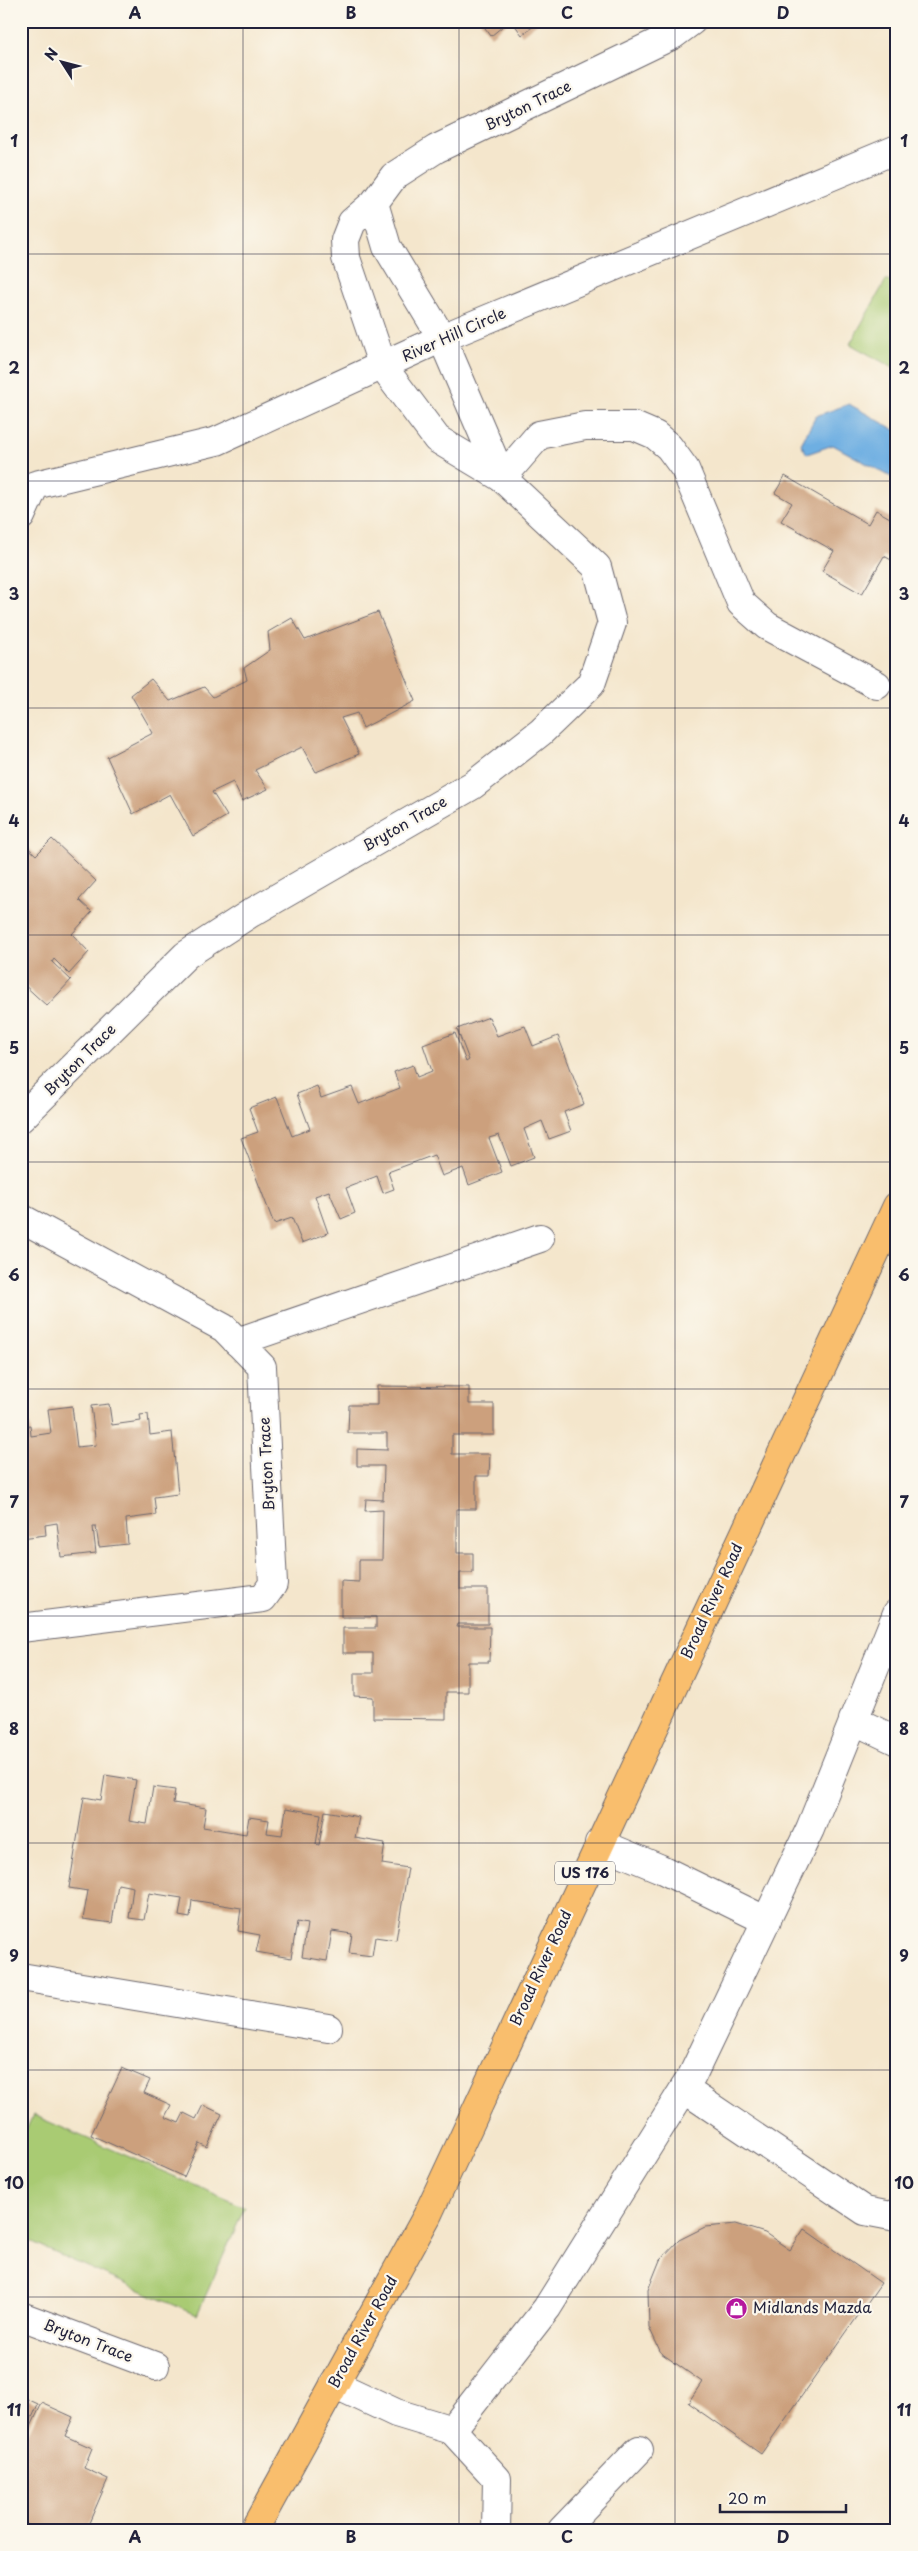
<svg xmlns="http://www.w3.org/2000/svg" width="918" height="2551" viewBox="0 0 918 2551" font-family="'Playpen Sans',sans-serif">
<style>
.green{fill:#a9cb73;stroke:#667657}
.water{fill:#6eafe2;stroke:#48688e}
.building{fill:#cca07d}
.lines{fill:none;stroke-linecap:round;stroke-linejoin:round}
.minor-casing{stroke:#6c676e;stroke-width:30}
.major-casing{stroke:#6c676e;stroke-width:30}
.minor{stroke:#fff;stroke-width:28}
.major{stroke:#f9be6d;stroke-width:28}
.grid{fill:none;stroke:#22223b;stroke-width:1;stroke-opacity:0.55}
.labels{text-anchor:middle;stroke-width:4.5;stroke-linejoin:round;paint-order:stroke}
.shield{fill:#fbf7ec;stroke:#636270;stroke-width:1}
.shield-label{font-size:14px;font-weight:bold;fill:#22223b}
.street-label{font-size:15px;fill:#22223b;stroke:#fbf7ec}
.poi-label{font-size:15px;fill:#22223b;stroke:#fbf7ec;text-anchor:start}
.neatline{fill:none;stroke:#22223b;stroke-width:2}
.grid-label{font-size:16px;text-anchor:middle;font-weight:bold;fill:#22223b}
</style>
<rect width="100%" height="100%" fill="#fbf7ec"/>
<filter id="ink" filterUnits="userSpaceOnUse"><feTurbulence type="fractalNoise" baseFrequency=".02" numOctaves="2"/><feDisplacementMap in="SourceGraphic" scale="10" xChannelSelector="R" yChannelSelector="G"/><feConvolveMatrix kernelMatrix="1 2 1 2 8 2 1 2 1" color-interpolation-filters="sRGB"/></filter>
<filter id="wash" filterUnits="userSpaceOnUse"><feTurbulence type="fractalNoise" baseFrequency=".0096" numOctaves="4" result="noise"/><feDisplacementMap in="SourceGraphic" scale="20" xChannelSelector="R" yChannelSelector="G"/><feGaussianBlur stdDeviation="1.12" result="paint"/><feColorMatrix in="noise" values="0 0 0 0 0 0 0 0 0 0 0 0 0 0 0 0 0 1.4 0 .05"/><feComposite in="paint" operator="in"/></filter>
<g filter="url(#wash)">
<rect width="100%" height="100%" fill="#f4e6cc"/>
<!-- green -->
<g class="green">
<polygon points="886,280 897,286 897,370 850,344"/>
<polygon points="33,2115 245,2207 197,2315 21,2238 21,2141"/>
</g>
<!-- water -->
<polygon class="water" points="849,404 897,431 897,477 893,478 833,445 807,454 801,444 816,416"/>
<g id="blocks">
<!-- building -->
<g class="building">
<polygon points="480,21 509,21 491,36"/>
<polygon points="512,21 540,21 522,35"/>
<polygon points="785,476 868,524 876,510 897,522 897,563 884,556 862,594 822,571 834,551 781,521 792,503 775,493"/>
<polygon points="378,612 415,701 363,728 357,713 341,718 359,754 316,772 302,747 255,770 268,789 242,801 233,782 212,792 227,816 193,836 170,794 133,814 107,757 153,733 131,695 151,679 170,701 204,687 213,697 247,680 244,668 270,650 268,632 292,618 305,640"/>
<polygon points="52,839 96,881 79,900 92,912 72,934 89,952 69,974 54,959 52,962 71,980 47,1006 21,982 21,841 36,855"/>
<polygon points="489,1017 497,1036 525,1026 533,1046 558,1036 584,1104 564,1112 571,1131 549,1139 542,1121 524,1129 534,1157 511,1166 499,1135 489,1138 502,1172 469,1185 463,1168 442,1176 434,1155 388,1172 394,1189 383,1193 377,1176 346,1188 355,1213 341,1219 329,1191 315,1196 328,1233 302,1243 292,1218 274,1224 241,1138 258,1132 249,1108 277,1097 292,1136 310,1129 297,1094 317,1086 321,1098 352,1087 359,1104 400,1088 394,1072 413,1065 417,1077 432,1071 423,1045 455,1033 466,1062 469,1060 457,1029"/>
<polygon points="377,1386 469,1387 469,1404 494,1404 494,1435 452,1435 452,1454 490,1454 489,1476 476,1476 476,1509 457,1509 457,1553 473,1553 473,1573 460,1573 460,1589 488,1589 488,1624 457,1624 456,1627 490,1627 489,1662 468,1662 468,1692 446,1692 446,1719 373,1718 373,1697 354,1696 354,1673 373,1673 373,1653 343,1653 343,1628 376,1628 376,1617 341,1617 341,1581 359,1582 359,1560 382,1560 383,1510 365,1511 366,1499 383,1500 384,1466 357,1466 357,1449 387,1450 387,1433 348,1433 349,1405 377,1405"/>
<polygon points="109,1404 112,1425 141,1421 140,1415 148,1414 150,1435 172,1432 178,1494 154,1497 156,1515 126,1519 128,1544 99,1547 96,1527 93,1527 96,1553 61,1557 57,1523 45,1525 46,1535 21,1538 21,1426 30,1425 31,1436 51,1433 48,1409 72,1406 77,1447 96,1445 91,1406"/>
<polygon points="105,1775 136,1780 129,1821 147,1824 153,1787 175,1790 173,1803 206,1808 203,1827 246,1834 249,1817 269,1820 267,1833 282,1835 286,1808 321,1814 316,1844 319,1845 325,1811 359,1817 355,1838 385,1843 382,1864 408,1868 396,1940 375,1937 372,1956 349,1953 352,1934 332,1931 327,1961 302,1957 307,1924 297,1922 291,1958 256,1952 260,1935 238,1931 241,1908 192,1900 190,1918 179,1916 182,1898 149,1893 144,1920 129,1918 133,1887 118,1884 112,1923 83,1919 88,1891 69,1888 84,1797 101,1800"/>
<polygon points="122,2068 150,2080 144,2093 171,2105 165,2117 179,2123 184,2113 196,2119 203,2105 222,2114 207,2147 199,2143 184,2177 91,2135"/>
<polygon points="736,2224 765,2233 790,2250 804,2229 881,2283 761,2454 688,2403 702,2382 661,2353 649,2327 648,2290 660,2260 679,2240 705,2227"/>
<polygon points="21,2396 38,2404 26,2432 28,2433 42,2403 73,2417 65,2436 92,2448 84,2468 108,2479 86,2530 37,2530 21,2521"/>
</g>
</g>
</g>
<g filter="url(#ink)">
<use href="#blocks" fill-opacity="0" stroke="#6c676e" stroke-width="1"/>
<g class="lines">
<defs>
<g id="minor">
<polyline points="374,203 387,247 442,338 502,478 437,439 383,367 346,258 345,240 352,222 374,203 394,176 436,149 673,35 692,21"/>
<polyline points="21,516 35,485 217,441 442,338 897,149"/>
<polyline points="21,1118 186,955 251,913 473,785 541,732 591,684 612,623 597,567 502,478 539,435 585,426 634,426 655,435 669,447 685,469 741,603 767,626 877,685"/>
<polyline points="21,1218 224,1328 262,1367 273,1584 263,1598 21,1628"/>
<polyline points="237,1342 540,1238"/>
<polyline points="853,1720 897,1741"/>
<polyline points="599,1843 659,1868 767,1921"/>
<polyline points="21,1977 328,2028"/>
<polyline points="684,2089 865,2211 891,2216 897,2213"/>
<polyline points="21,2316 155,2366"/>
<polyline points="334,2384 396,2413 452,2430"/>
<polyline points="496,2530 497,2479 452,2430 547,2308 692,2076 810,1829 897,1613"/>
<polyline points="562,2530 639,2450"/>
</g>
<polyline id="major" points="254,2530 427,2216 897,1206"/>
</defs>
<!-- minor casing -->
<use href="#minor" class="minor-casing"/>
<!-- major casing -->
<use href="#major" class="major-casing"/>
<!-- minor -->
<use href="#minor" class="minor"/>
<!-- major -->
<use href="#major" class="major"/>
</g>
</g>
<!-- grid -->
<path class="grid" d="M 243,21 L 243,2530M 459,21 L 459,2530M 675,21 L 675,2530M 21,254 L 897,254M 21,481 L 897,481M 21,708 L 897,708M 21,935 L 897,935M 21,1162 L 897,1162M 21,1389 L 897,1389M 21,1616 L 897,1616M 21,1843 L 897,1843M 21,2070 L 897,2070M 21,2297 L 897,2297"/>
<!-- icons -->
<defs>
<symbol id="shop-disc" viewBox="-11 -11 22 22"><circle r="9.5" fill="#b5179e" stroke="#fbf7ec"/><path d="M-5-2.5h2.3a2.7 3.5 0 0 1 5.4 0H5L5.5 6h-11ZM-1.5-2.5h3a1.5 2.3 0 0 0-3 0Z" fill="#fff"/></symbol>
</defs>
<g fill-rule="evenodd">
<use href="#shop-disc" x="724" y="2296" width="25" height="25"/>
</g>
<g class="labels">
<!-- shield labels -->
<rect class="shield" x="555" y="1861.5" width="60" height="23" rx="4"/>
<g class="shield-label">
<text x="585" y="1878">US 176</text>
</g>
<!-- street labels -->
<g class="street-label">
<text transform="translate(528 106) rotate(-26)" y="5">Bryton Trace</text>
<text transform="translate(454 335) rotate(-24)" y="5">River Hill Circle</text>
<text transform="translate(405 824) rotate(-30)" y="5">Bryton Trace</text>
<text transform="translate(80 1060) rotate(-45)" y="5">Bryton Trace</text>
<text transform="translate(267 1464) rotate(-93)" y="5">Bryton Trace</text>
<text transform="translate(712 1601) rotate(-65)" y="5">Broad River Road</text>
<text transform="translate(541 1968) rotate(-65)" y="5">Broad River Road</text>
<text transform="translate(363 2332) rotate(-61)" y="5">Broad River Road</text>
<text transform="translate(88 2341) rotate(21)" y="5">Bryton Trace</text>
</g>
<!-- poi labels -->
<g class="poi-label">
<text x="753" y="2313">Midlands Mazda</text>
</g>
</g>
<!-- margin -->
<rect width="918" height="2551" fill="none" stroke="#fbf7ec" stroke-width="55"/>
<!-- north arrow -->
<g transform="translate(62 62) rotate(306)" stroke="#fbf7ec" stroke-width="4" paint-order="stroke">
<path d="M0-4L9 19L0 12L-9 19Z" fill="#22223b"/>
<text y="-8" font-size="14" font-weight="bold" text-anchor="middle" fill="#22223b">N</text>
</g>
<!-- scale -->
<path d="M720 2504v8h126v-8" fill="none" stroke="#22223b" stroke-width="2.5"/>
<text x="728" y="2504" font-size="15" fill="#22223b" stroke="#fbf7ec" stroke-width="4" paint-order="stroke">20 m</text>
<rect x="28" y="28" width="862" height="2496" class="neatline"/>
<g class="grid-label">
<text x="135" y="19">A</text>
<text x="351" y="19">B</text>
<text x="567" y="19">C</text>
<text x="783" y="19">D</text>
<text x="14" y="147">1</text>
<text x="904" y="147">1</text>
<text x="14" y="374">2</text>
<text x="904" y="374">2</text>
<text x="14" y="600">3</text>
<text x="904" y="600">3</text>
<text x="14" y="827">4</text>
<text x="904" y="827">4</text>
<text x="14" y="1054">5</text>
<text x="904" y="1054">5</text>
<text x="14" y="1281">6</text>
<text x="904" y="1281">6</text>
<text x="14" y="1508">7</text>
<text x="904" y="1508">7</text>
<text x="14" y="1735">8</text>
<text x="904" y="1735">8</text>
<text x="14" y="1962">9</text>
<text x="904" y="1962">9</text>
<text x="14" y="2189">10</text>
<text x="904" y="2189">10</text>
<text x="14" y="2416">11</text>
<text x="904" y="2416">11</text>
<text x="135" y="2543">A</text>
<text x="351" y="2543">B</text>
<text x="567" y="2543">C</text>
<text x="783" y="2543">D</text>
</g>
</svg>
